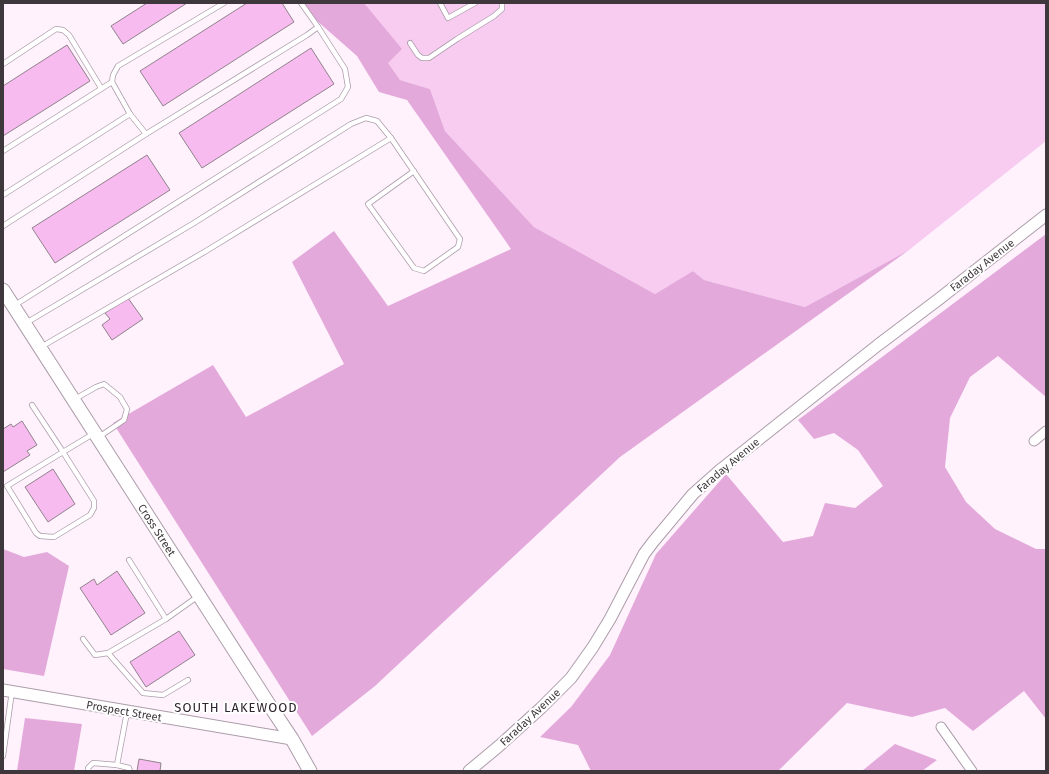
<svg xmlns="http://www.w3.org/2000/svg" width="1049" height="774" viewBox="0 0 1049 774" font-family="'Fira Sans',sans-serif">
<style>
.green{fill:#f8ccf1}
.forest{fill:#e4a9db}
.building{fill:#f8bbef;stroke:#90828d}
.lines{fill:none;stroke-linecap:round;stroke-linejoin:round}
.service-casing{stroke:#ab9da9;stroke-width:6}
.minor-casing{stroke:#ab9da9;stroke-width:11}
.tertiary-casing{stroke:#ab9da9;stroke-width:13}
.secondary-casing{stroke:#ab9da9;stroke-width:15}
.service{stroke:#fff;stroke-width:4.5}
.minor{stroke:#fff;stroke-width:9}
.tertiary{stroke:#fff;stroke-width:11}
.secondary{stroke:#fff;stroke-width:13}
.labels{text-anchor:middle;stroke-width:4;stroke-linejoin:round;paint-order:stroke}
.street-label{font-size:11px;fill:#3e383c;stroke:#fff}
.quarter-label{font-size:13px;letter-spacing:1px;fill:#30252e;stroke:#fff}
</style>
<rect width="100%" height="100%" fill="#fff2fc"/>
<!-- green -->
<polygon class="green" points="364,3 1046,3 1046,141 909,250 805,307 704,280 693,271 655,294 534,227 445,131 430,89 400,80 387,63"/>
<!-- forest -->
<g class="forest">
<polygon points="302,3 364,3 402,49 388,63 400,80 430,89 445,131 534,227 655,294 693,271 704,280 805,307 909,250 620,457 375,686 312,736 113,423 213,365 246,417 344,364 292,262 334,231 388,306 511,249 407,100 379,92 357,56 308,13"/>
<polygon points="1046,234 1046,397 998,356 970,377 950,418 945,467 966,502 995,529 1036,549 1046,549 1046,719 1024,691 973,731 945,708 912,717 847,703 778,771 591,771 578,745 540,737 571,707 610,655 656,554 726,474 783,542 813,536 825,503 855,508 883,486 858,450 834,433 814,439 798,420"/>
<polygon points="3,549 24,557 47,552 69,566 44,676 3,669"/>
<polygon points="25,718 82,724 74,771 17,771"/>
<polygon points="895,744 937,760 922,771 862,771"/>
</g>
<!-- building -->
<g class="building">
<polygon points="147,3 187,3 123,44 111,26"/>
<polygon points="247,3 282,3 294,22 163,106 140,71"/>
<polygon points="67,45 90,81 3,136 3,86"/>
<polygon points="311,48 334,84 202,168 179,133"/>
<polygon points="147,155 170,190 55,263 32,228"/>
<polygon points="128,298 143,319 112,340 102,325 110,319 105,313"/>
<polygon points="22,421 37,445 27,451 30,455 3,472 3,429 11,424 13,427"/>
<polygon points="53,469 75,504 48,522 25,487"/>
<polygon points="117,571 145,613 111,635 80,588 94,579 97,585"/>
<polygon points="179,631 195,655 146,687 130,662"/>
<polygon points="139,759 161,763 160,771 137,771"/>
</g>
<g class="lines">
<defs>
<g id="service">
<polyline points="301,3 318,27"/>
<polyline points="440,3 448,18 475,3"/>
<polyline points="410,43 418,55 422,58 429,58 457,39 494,16 502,9 502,3"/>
<polyline points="3,64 56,29 63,30 69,35 101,88"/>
<polyline points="146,134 130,114 112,82 113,75 118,66 224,3"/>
<polyline points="391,138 460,239 458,247 424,271 414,268 368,204 414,171"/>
<polyline points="3,151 112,82"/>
<polyline points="3,195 130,114"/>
<polyline points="3,226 146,134 307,35 318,27 345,69 348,87 341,99 15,305"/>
<polyline points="26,323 194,223 351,124 366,118 377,121 391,138 206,251 41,347"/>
<polyline points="75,399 96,387 104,384 120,397 127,409 124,420 99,437"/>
<polyline points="32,405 63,452 93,434"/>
<polygon points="63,452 94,501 94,508 90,515 54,537 40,536 36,533 7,486"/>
<polyline points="129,560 166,619"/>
<polyline points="83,639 95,655 108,653"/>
<polyline points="188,680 163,695 143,693 108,653 166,619 197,597"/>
<polyline points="3,756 12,691"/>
<polyline points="117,765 127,712"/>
<polyline points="88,771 88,768 93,763 117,765 129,768 130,771"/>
</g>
<g id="minor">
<polyline points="1034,441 1046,431"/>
<polyline points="941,727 972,771"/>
</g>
<g id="tertiary">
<polyline points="3,690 292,739"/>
<polyline points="469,771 499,746 541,708 571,678 593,647 610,619 644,554 653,542 693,494 720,470 734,459 878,345 939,299 1046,215"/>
</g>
<polyline id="secondary" points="3,290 270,706 292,739 310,771"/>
</defs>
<!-- service casing -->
<use href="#service" class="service-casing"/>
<!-- minor casing -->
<use href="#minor" class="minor-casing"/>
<!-- tertiary casing -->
<use href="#tertiary" class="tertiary-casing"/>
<!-- secondary casing -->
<use href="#secondary" class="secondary-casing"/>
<!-- service -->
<use href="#service" class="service"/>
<!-- minor -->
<use href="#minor" class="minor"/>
<!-- tertiary -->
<use href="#tertiary" class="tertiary"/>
<!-- secondary -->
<use href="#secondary" class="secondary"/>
</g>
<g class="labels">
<!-- street labels -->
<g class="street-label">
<text transform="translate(982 265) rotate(-38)" y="4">Faraday Avenue</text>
<text transform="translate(728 465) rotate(-40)" y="4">Faraday Avenue</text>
<text transform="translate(157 530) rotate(57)" y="4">Cross Street</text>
<text transform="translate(124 711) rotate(10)" y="4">Prospect Street</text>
<text transform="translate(530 717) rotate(-43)" y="4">Faraday Avenue</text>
</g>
<!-- quarter labels -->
<g class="quarter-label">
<text x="236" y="712">SOUTH LAKEWOOD</text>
</g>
</g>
<!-- border -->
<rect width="1049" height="774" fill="none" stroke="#3e383c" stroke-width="8"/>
</svg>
